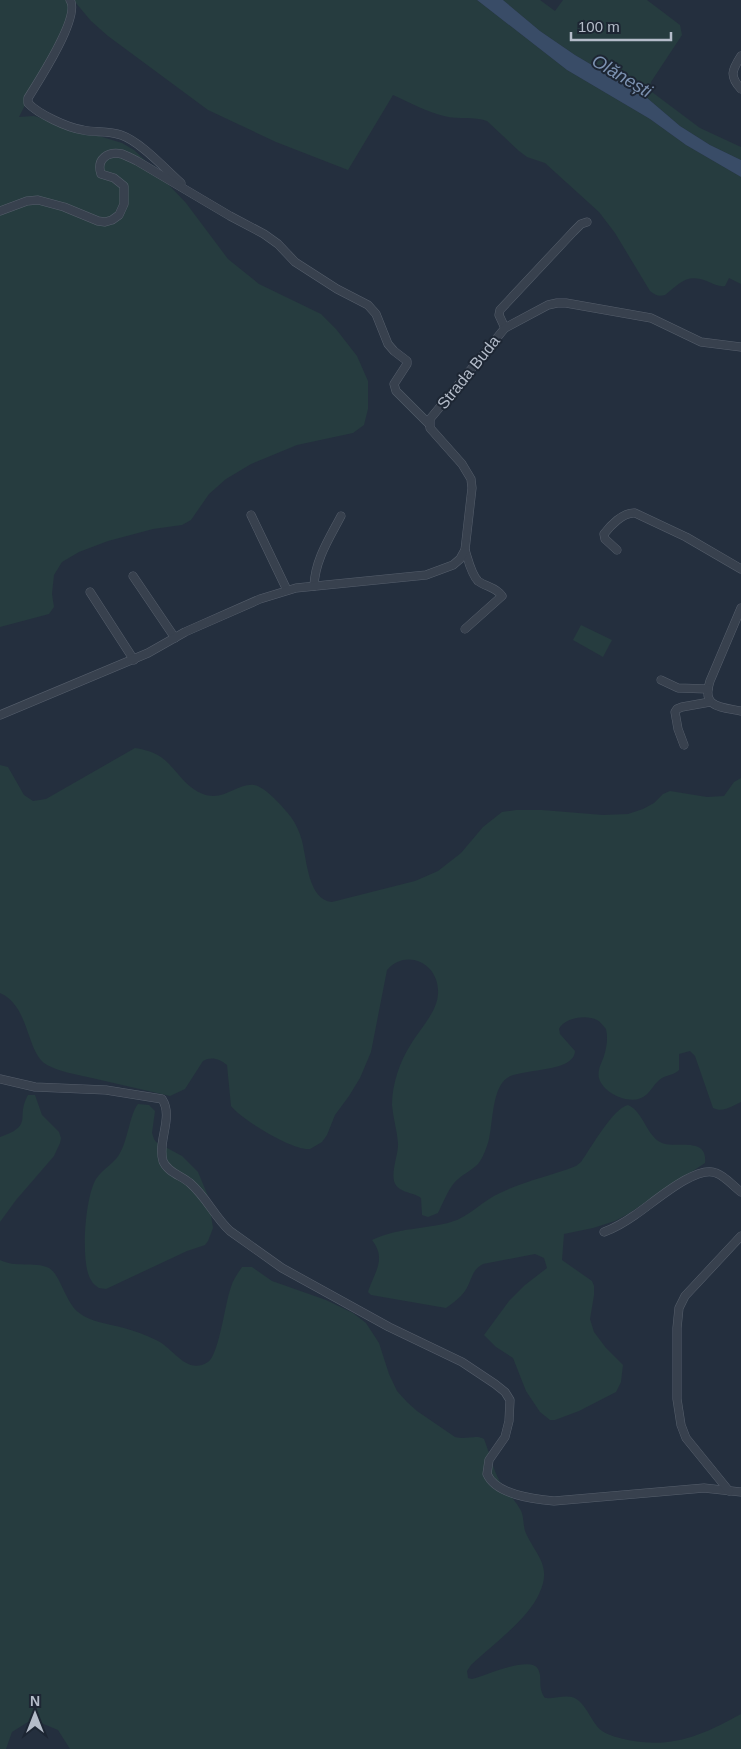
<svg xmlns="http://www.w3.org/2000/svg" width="741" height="1749" viewBox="0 0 741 1749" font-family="Helvetica,sans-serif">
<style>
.green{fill:#263c3f}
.water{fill:#394c67}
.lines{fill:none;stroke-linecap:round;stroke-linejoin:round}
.minor-casing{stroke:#565f6c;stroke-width:9}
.minor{stroke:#38414e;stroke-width:8}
.labels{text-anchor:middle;stroke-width:4;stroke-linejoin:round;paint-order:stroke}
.street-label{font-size:16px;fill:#b4bcc9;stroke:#1d2633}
.water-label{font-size:18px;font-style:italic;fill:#7c92b1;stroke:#1d2633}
</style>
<rect width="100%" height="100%" fill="#242f3e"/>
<!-- green -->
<g class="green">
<path d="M 0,0 L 477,0 L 567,70 L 650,119 L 686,145 L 741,177 L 741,284 L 729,278 L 725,286 C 719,287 714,284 709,282 C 687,273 682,282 665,295 C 659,297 655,295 650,291 L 615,233 L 599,212 L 545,163 L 527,157 L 519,151 L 487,121 C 474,116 459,120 444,116 C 427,112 409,102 393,95 L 348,170 L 276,142 L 208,110 L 108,36 L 91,21 L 76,3 L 19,117 L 34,116 L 122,143 L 134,150 L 148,163 L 186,203 L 228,259 L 259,284 L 321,314 L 336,329 L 357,356 L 368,381 L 368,409 L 364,425 L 353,433 L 297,445 L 251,464 L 226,479 L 209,494 L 191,520 L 182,525 L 153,529 L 108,541 L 79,552 L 62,562 L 54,575 L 52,594 L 54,607 L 49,614 L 0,627 Z"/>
<polygon points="503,0 540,0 555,11 563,0 647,0 680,25 682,35 651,82 650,88 652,92 700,128 741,147 741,160 710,145 680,126 646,97 575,55 540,31"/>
<polygon points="581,625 612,640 603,657 573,640"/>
<path d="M 135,748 C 148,750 160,754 169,764 C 180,775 187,788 203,794 C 224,802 237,783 254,785 C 266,787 284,808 291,817 C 296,824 300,833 302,841 C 307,860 308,900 332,902 L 415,881 L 438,871 L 461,853 L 483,827 L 502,812 L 516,810 L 542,810 L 603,815 L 628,814 L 643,809 L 654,803 L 663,794 L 670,791 L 707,797 L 724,796 L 734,782 L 741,778 L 741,1102 C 732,1106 723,1113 713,1108 L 695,1056 L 690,1051 L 679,1054 L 679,1070 C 674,1075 667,1075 662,1078 C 655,1082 652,1090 646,1095 C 633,1107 603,1094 599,1078 C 597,1070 602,1062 604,1056 C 607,1046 608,1038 606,1029 C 603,1026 601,1022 597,1020 C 586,1014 564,1018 559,1029 L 560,1034 L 575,1051 C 574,1073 522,1068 507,1078 C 492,1089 493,1122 489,1139 C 487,1147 483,1158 478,1164 C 471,1171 461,1175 454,1183 C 447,1192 443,1203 438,1213 L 428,1217 L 422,1215 L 421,1198 C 414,1193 406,1193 400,1189 C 386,1181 399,1156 398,1143 C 397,1130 393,1118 392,1105 C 392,1084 400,1061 411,1044 C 420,1029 437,1012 438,994 C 440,963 406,948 387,970 L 371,1052 L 360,1078 L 349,1096 L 335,1115 L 327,1135 L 322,1142 L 310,1149 C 293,1151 242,1120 231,1106 L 227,1065 C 220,1059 211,1056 203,1061 L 185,1089 L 170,1096 C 144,1090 118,1084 92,1078 C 79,1075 55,1071 44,1063 C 26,1048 29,1006 0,993 L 0,765 L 8,767 L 24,795 L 33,801 L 46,799 Z"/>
<path d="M 28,1095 L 35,1095 L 42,1115 L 59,1132 L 61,1138 L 60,1143 L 54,1156 L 16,1200 L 0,1222 L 0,1137 C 35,1125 15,1118 28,1095 Z"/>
<path d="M 138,1104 L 149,1105 L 155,1111 L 152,1133 L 154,1139 L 156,1142 L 182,1156 L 198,1172 L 208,1196 L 213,1228 L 208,1241 L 205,1245 L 187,1251 L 106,1289 L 99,1288 C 96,1286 93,1284 91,1280 C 80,1263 85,1197 96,1179 C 103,1168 116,1163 121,1151 C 128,1138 130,1114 138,1104 Z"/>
<path d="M 628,1105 C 644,1112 646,1136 662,1143 C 676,1149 708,1136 705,1163 L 628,1214 L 615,1221 L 593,1228 L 564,1234 L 562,1260 L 592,1281 L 594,1286 L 594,1295 L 590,1319 L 594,1332 L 606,1348 L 623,1365 L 621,1382 L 616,1392 L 579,1411 L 555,1420 L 550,1420 L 540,1412 L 526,1391 L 513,1358 L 496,1347 L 484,1335 L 509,1301 L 525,1285 L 547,1268 L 544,1258 L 535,1254 L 483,1264 C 471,1270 472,1281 465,1291 C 460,1298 453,1303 446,1308 L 371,1295 L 368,1292 L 369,1289 C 376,1270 386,1258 372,1240 C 400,1227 423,1230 451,1222 C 469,1217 482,1201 500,1193 C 524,1181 551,1176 576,1166 L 581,1162 C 591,1148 613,1108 628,1105 Z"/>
<path d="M 0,1260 C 15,1268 34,1261 49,1268 C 60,1274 65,1301 78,1312 C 90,1322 109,1324 124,1328 C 135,1331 146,1335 156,1340 C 173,1347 186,1376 208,1362 C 219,1355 225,1303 231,1287 C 233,1280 238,1273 242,1267 L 252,1267 L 272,1281 L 326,1300 L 353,1313 L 366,1323 L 379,1343 L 389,1374 L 397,1391 L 407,1402 L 417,1411 L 455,1437 C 467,1440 476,1434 484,1439 C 489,1451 492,1466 498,1478 C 504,1490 514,1498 520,1509 C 524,1515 523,1524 525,1531 C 535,1555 553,1565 539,1594 C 528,1619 491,1646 471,1665 L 467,1671 L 468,1678 L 472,1679 C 485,1676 530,1655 538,1669 C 543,1678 537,1687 545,1698 C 554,1699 564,1695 572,1697 C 586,1701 591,1723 602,1731 C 610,1736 619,1738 628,1740 C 672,1749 703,1735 741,1714 L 741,1749 L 70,1749 L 58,1730 L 41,1723 L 28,1722 L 12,1732 L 6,1749 L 0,1749 Z"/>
</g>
<!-- water -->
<polygon class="water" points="477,0 503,0 540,31 575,55 646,97 680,126 710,145 741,160 741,177 686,145 650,119 567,70"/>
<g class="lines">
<defs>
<g id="minor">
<path d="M 70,0 C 81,16 38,82 28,98 L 28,103 C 38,114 68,128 83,130 C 95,133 108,130 121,135 C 141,142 164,168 181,183"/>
<path d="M 741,56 C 732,70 729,76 741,89"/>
<path d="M 0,211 L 27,201 L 38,200 L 64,207 L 98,221 L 105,222 L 112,220 L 119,215 L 124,204 L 124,186 L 114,178 L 101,174 C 96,159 108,151 122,154 C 127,156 133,159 137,161 L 230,216 L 264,234 L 278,244 L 295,262 L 337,289 L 368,305 L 376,314 L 388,344 L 394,351 L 407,361 L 407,364 L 394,384 L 396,391 L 429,424"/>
<polyline points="505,328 499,315 500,310 573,232 581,224 587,222"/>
<polyline points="251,515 287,590"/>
<path d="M 465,550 C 468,559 471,574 478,581 C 486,587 496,587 502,596 L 465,629"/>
<path d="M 617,550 L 605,539 L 604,534 C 610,526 623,512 635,513 L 686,537 L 741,569"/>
<polyline points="133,576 175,638"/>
<path d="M 314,586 C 315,560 329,539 341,516"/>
<polyline points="90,592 134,660"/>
<path d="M 741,608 L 710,681 C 701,708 721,707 741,711"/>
<polyline points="661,680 678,688 708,689"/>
<polyline points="0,715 148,653 185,632 260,599 296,588 426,575 453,565 460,559 465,550 472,488 471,479 462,464 430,428 430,419 505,328 548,305 557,303 566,303 651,318 701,342 741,347"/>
<polyline points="684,745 678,729 675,712 677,709 682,707 710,702"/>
<path d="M 0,1079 L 35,1087 L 106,1090 L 162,1099 C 174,1117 157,1141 163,1161 C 167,1172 182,1176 190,1183 C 207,1198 214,1216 230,1231 L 282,1268 L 389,1327 L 462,1362 L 495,1384 L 505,1392 L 510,1400 L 509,1421 L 505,1437 L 489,1460 L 487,1474 C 496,1495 534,1499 554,1501 L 704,1488 L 741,1492"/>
<path d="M 604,1232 C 615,1228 625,1222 635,1215 C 652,1204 696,1164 716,1173 C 725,1176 733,1186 741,1192"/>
<polyline points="729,1491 686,1438 681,1425 677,1399 677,1328 679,1308 685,1296 741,1236"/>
</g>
</defs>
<!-- minor casing -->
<use href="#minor" class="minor-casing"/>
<!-- minor -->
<use href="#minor" class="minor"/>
</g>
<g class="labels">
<!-- street labels -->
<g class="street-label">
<text transform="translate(468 372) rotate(-51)" y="6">Strada Buda</text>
</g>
<!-- water labels -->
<g class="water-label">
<text transform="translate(622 76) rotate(31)" y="6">Olănești</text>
</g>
</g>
<!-- north arrow -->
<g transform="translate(35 1714)" stroke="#1d2633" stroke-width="4" paint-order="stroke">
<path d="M0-4L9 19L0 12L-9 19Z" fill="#b4bcc9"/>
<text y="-8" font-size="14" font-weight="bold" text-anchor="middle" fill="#b4bcc9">N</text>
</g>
<!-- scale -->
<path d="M571 32v8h100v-8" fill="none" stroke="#b4bcc9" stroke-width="2.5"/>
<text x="578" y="32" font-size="15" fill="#b4bcc9" stroke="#1d2633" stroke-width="4" paint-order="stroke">100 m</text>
</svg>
